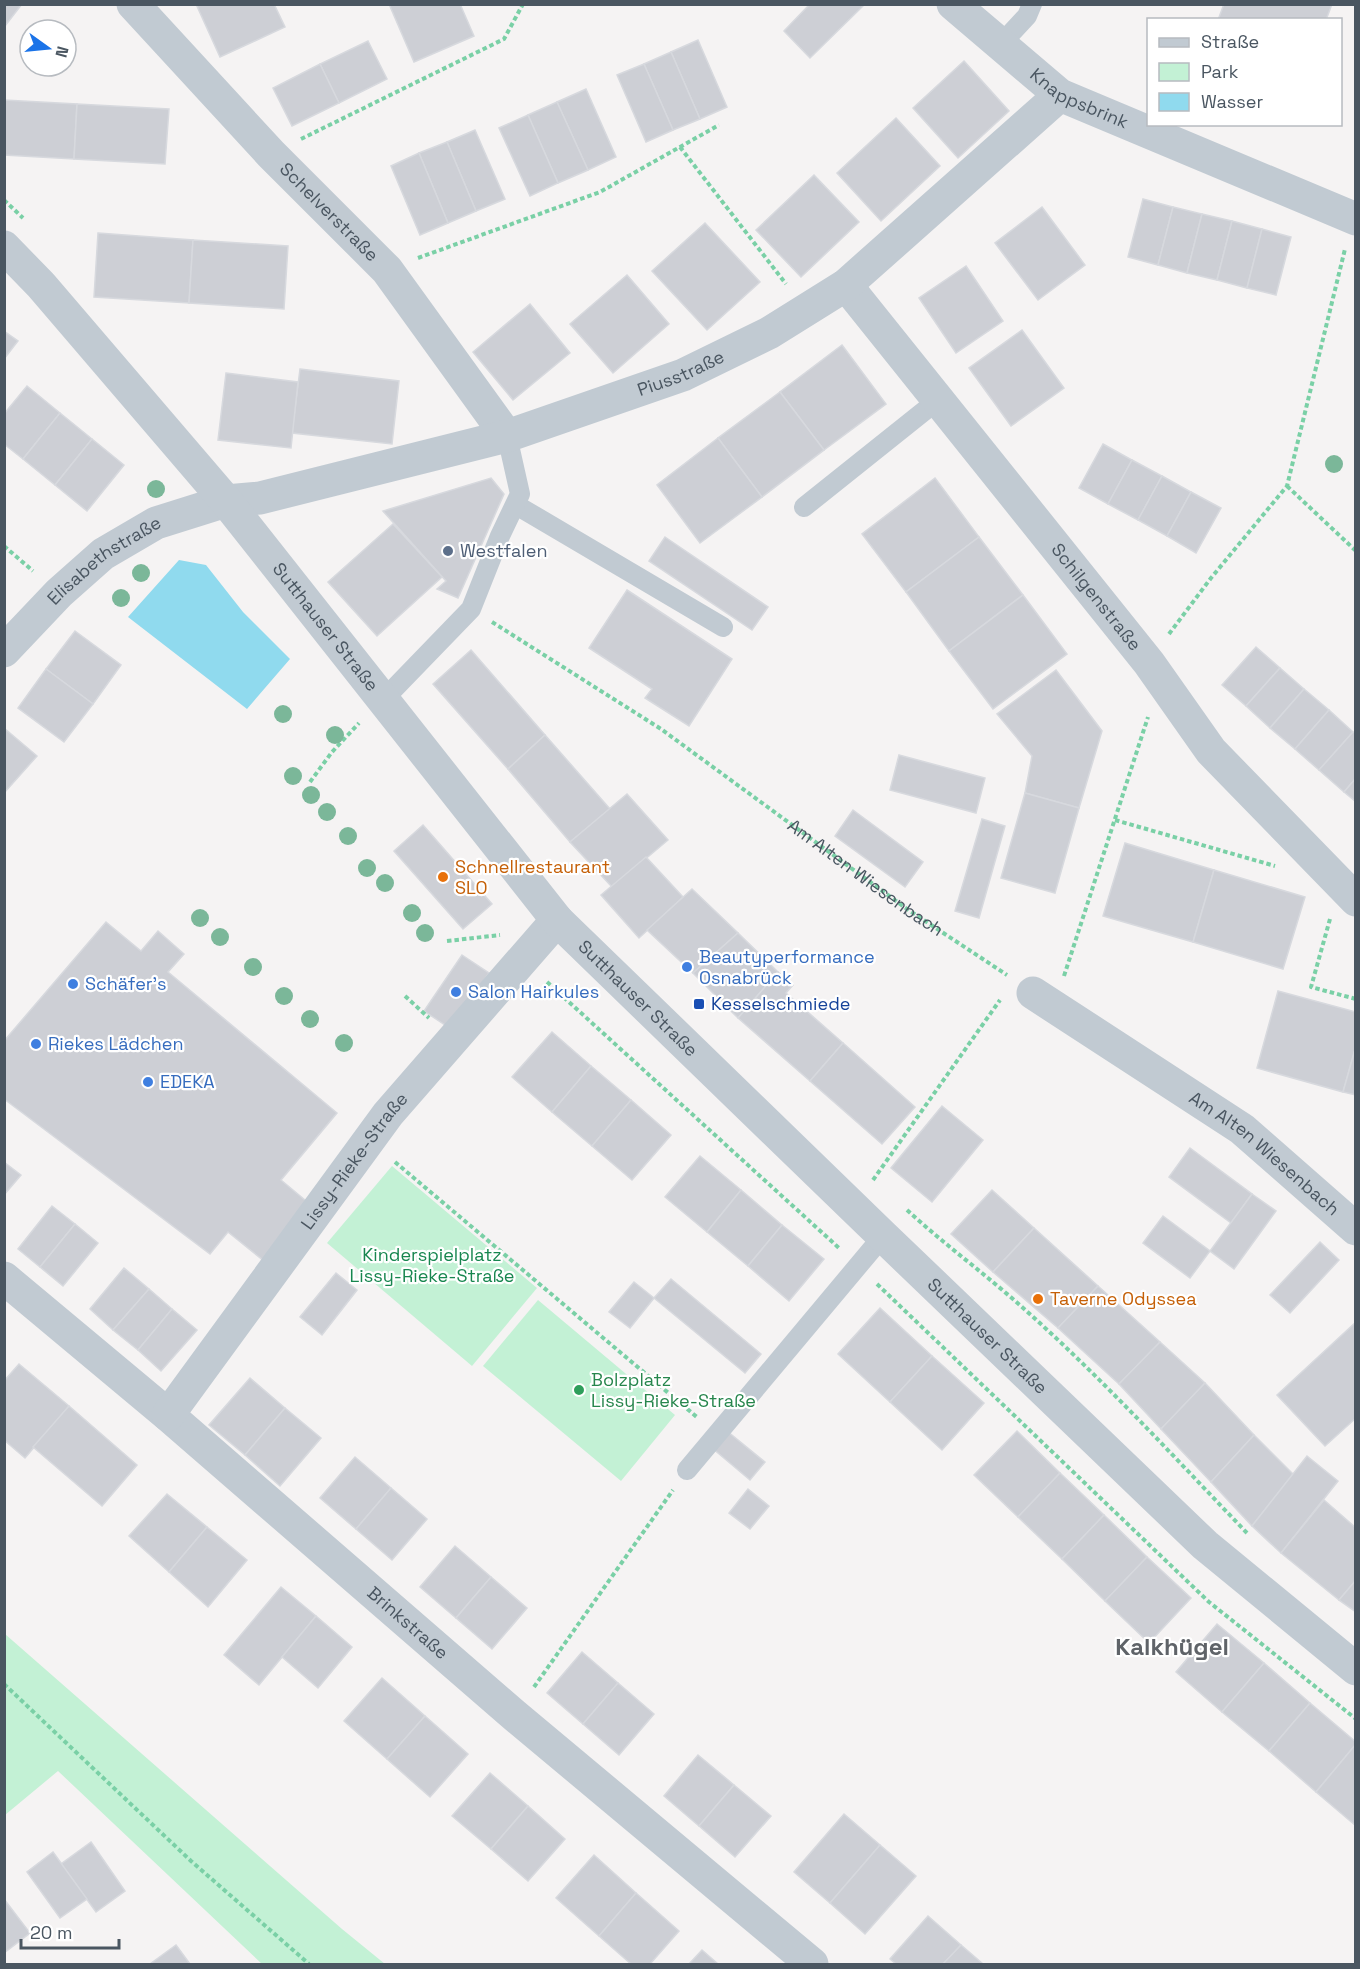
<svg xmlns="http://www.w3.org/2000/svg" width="1360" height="1969" viewBox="0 0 1360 1969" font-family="'Space Grotesk',sans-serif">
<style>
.green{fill:#c3f1d5}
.water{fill:#90daee}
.building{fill:#cdcfd5;stroke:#d7d9de;stroke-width:1.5}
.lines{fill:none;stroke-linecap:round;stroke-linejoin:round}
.path{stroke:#7ad0a6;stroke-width:4;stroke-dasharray:4.5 3;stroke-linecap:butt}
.service{stroke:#c1cad2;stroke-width:20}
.minor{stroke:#c1cad2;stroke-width:33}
.tertiary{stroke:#c1cad2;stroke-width:33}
.tree{fill:#7bb799}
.service-dot{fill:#5c6f8a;stroke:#fff;stroke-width:2}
.food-dot{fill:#e8710a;stroke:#fff;stroke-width:2}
.shop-dot{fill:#3f7fe0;stroke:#fff;stroke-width:2}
.transit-dot{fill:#1a4fb4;stroke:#fff;stroke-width:2}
.leisure-dot{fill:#2e9e5b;stroke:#fff;stroke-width:2}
.labels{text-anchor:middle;stroke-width:4.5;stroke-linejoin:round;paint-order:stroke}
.street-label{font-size:18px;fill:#4a5661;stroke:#fff}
.service-label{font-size:18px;fill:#4e5e75;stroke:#fff;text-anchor:start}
.food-label{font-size:18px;fill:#c56008;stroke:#fff;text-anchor:start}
.shop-label{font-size:18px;fill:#366cbe;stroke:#fff;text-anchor:start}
.transit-label{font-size:18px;fill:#164399;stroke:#fff;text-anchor:start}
.park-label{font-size:18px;fill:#17864f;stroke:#fff}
.leisure-label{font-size:18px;fill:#27864d;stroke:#fff;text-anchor:start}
.district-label{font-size:24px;font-weight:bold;fill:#5f6368;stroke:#fff}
</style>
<rect width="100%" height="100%" fill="#f5f3f3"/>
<!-- green -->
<g class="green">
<polygon points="392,1166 537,1288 472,1366 327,1243"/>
<polygon points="538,1300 675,1415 621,1481 483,1366"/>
<polygon points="5,1634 342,1929 385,1964 262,1964 58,1771 5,1815"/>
</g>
<!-- water -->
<polygon class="water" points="179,560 206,565 243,612 290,659 247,709 128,617"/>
<!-- building -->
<g class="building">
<polygon points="4,4 22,4 5,26 4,26"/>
<polygon points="196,4 274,4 285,27 220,57"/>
<polygon points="389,4 460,4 474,36 414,62"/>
<polygon points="865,4 810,58 784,31 810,4"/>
<polygon points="1224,4 1332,4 1326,20 1218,20"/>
<polygon points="698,40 727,107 700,119 671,52"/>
<polygon points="368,41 387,79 339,103 320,64"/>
<polygon points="671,52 700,119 673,130 644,64"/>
<polygon points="964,61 1009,111 958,158 913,108"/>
<polygon points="320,64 339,103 292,126 273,88"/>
<polygon points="644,64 673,130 646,142 617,75"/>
<polygon points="586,89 616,157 588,170 557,102"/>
<polygon points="4,100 77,104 74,159 4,155"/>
<polygon points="557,102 588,170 558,183 528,115"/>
<polygon points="77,104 169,109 165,164 74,159"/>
<polygon points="528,115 558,183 530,196 499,128"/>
<polygon points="896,118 940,166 881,221 837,173"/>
<polygon points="475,130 505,199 476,211 447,142"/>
<polygon points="447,142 476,211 448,223 419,153"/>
<polygon points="419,153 448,223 420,235 391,166"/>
<polygon points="814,175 859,222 801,277 756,230"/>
<polygon points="1143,199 1173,207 1158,265 1128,257"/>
<polygon points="1042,207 1085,265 1038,300 995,243"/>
<polygon points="1173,207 1202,214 1187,273 1158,265"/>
<polygon points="1202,214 1232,221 1217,280 1187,273"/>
<polygon points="1232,221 1262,229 1247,288 1217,280"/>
<polygon points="705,223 760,282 707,330 652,271"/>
<polygon points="1262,229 1291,237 1276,295 1247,288"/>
<polygon points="98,233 193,240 189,303 94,297"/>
<polygon points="193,240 288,246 284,309 189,303"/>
<polygon points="966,266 1003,321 956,353 919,298"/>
<polygon points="627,275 669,324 613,373 570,324"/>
<polygon points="530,304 570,353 513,400 473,352"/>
<polygon points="1022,330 1064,388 1011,426 969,368"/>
<polygon points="4,331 18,341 4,359"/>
<polygon points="842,345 886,404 824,450 780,392"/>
<polygon points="300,369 399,381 392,444 292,433"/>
<polygon points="226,373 298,382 291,448 218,440"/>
<polygon points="27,386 60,413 23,459 4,444 4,414"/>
<polygon points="780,392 824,450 762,497 718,438"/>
<polygon points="60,413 92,439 55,485 23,459"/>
<polygon points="718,438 762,497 700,543 657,485"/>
<polygon points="92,439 124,465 87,511 55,485"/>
<polygon points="1103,444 1132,460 1108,504 1079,488"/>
<polygon points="1132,460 1162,476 1138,520 1108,504"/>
<polygon points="1162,476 1191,492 1167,536 1138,520"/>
<polygon points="491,478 504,494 458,598 437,589 446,581 383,511"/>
<polygon points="935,478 979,537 906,592 862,534"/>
<polygon points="1191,492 1221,508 1196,553 1167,536"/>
<polygon points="393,524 442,577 377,636 328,582"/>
<polygon points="665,537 768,607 752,630 649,561"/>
<polygon points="979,537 1023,595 949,651 906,592"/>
<polygon points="627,590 732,659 689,726 645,698 652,689 589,648"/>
<polygon points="1023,595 1067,654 993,709 949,651"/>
<polygon points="75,631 121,665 93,704 46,669"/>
<polygon points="1256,647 1280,668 1246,706 1222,685"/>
<polygon points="471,650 545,735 508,769 433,684"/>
<polygon points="1280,668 1304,689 1270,728 1246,706"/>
<polygon points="46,669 93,704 64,742 18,708"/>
<polygon points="1056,670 1102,731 1079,808 1025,793 1032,756 997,714"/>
<polygon points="1304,689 1329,710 1295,749 1270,728"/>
<polygon points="1329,710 1353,732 1319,770 1295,749"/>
<polygon points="4,728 37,756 5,792 4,791"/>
<polygon points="1353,732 1356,734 1356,778 1344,792 1319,770"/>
<polygon points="545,735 610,809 570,842 508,769"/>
<polygon points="899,755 985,778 976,813 890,790"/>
<polygon points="1356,778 1356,802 1344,792"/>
<polygon points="1025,793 1079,808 1055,893 1001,878"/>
<polygon points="627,794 668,840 612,887 570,842"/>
<polygon points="853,810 923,862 905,887 835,836"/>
<polygon points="982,819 1005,826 979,918 955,911"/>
<polygon points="423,825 492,904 463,929 394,851"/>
<polygon points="1125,843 1214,870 1193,942 1103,916"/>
<polygon points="646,857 683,897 639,938 601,895"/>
<polygon points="1214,870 1305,897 1283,969 1193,942"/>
<polygon points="692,889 738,933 693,973 647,930"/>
<polygon points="106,922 141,951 158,931 184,954 168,972 337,1113 281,1180 311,1205 264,1261 228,1232 210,1254 4,1099 4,1041"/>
<polygon points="738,933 778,972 738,1018 693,973"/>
<polygon points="462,955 489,973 451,1029 424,1011"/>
<polygon points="778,972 793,985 786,993 843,1043 810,1081 738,1018"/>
<polygon points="1278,991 1356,1012 1356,1046 1343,1092 1257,1068"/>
<polygon points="552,1032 591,1066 552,1112 512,1077"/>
<polygon points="843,1043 915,1107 882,1144 810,1081"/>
<polygon points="1356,1046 1356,1095 1343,1092"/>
<polygon points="591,1066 631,1100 592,1146 552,1112"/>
<polygon points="631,1100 671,1135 632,1180 592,1146"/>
<polygon points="942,1106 983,1140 932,1202 891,1168"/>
<polygon points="1190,1148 1252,1194 1231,1223 1169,1177"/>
<polygon points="700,1156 741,1190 707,1232 665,1197"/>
<polygon points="4,1162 21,1175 4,1195"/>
<polygon points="741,1190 782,1225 748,1266 707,1232"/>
<polygon points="992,1190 1034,1228 993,1272 951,1234"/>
<polygon points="1252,1194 1276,1211 1234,1269 1210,1251"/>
<polygon points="52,1206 75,1224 40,1267 18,1249"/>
<polygon points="1163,1216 1210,1251 1190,1278 1143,1243"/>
<polygon points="75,1224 98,1243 63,1286 40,1267"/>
<polygon points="782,1225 824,1259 789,1301 748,1266"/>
<polygon points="1034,1228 1098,1286 1058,1328 993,1272"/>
<polygon points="1320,1242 1339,1260 1290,1313 1270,1295"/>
<polygon points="124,1268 149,1289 113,1330 90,1309"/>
<polygon points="336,1273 357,1290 322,1335 300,1317"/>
<polygon points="671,1279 761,1354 745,1373 654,1298"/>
<polygon points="634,1282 654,1298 630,1328 609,1312"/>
<polygon points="1098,1286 1160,1342 1119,1384 1058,1328"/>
<polygon points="149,1289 172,1309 138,1350 113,1330"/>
<polygon points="880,1308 932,1356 890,1402 838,1354"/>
<polygon points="172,1309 197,1330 161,1371 138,1350"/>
<polygon points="1356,1322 1356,1418 1325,1446 1277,1395"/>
<polygon points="1160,1342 1205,1383 1161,1429 1119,1384"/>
<polygon points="932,1356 984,1403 942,1450 890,1402"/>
<polygon points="19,1364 69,1406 25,1458 4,1440 4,1381"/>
<polygon points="250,1378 285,1408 245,1455 209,1425"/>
<polygon points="1205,1383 1254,1435 1211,1482 1161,1429"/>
<polygon points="69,1406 137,1465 102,1506 33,1447"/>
<polygon points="285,1408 321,1438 280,1486 245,1455"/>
<polygon points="727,1431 765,1462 750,1480 712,1448"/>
<polygon points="1017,1431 1060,1473 1018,1517 974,1475"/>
<polygon points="1254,1435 1293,1474 1252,1526 1211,1482"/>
<polygon points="1307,1456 1338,1481 1281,1553 1252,1526"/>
<polygon points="355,1457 391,1488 356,1529 320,1498"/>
<polygon points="1060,1473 1104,1515 1062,1559 1018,1517"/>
<polygon points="391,1488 427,1519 392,1560 356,1529"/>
<polygon points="748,1489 769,1506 750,1529 729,1513"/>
<polygon points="167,1494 207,1527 169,1572 129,1536"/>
<polygon points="1324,1500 1356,1528 1356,1580 1339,1600 1281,1553"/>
<polygon points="1104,1515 1147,1557 1105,1601 1062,1559"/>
<polygon points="207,1527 247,1560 208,1607 169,1572"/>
<polygon points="455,1546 491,1577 456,1618 420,1587"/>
<polygon points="1147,1557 1191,1598 1149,1643 1105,1601"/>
<polygon points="491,1577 527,1608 492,1649 456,1618"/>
<polygon points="1356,1580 1356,1612 1339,1600"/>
<polygon points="281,1587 316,1616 259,1685 224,1655"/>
<polygon points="316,1616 352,1647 318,1688 282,1657"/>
<polygon points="1217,1624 1264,1663 1222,1712 1176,1672"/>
<polygon points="582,1652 618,1683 583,1724 547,1693"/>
<polygon points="1264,1663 1310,1703 1269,1751 1222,1712"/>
<polygon points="382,1678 425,1716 387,1759 344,1721"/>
<polygon points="618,1683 654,1714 619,1755 583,1724"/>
<polygon points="1310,1703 1356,1742 1356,1744 1316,1792 1269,1751"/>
<polygon points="425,1716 468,1754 430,1797 387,1759"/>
<polygon points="1356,1744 1356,1826 1316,1792"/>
<polygon points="698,1755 734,1785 699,1826 664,1796"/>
<polygon points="490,1773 528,1806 491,1849 452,1816"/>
<polygon points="734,1785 771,1816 735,1857 699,1826"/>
<polygon points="528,1806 565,1839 528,1881 491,1849"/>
<polygon points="844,1814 880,1845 830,1903 794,1872"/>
<polygon points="91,1842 125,1891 96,1912 61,1864"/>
<polygon points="880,1845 916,1876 865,1934 830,1903"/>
<polygon points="53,1852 87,1899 60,1918 27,1872"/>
<polygon points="594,1855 636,1893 599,1936 556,1898"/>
<polygon points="636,1893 679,1931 650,1964 631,1964 599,1936"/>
<polygon points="4,1899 30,1933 4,1953"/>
<polygon points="928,1916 961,1945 943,1964 896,1964 890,1959"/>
<polygon points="176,1945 190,1964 150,1964"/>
<polygon points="961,1945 983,1964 943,1964"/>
<polygon points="702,1950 718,1964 689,1964"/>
</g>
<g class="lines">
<!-- path -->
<g class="path">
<polyline points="301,139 504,39 523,4"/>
<polyline points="680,147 786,284"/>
<polyline points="4,200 23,218"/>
<polyline points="418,258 600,192 719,125"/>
<polyline points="1287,486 1356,551"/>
<polyline points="4,546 33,571"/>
<path id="s1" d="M 492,622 L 661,729 L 907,909 L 1007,975"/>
<polyline points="1169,634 1211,578 1287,486 1345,249"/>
<polyline points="310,782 332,752 359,723"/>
<polyline points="1115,820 1275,866"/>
<polyline points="1330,919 1311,987 1356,999"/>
<polyline points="447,941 500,935"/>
<polyline points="1064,976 1148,717"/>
<polyline points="547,982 839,1248"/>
<polyline points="405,996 429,1018"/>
<polyline points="395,1162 698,1418"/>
<polyline points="873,1180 1000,1000"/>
<path d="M 907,1210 C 944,1244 985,1274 1022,1307 C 1102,1378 1173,1456 1247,1533"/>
<polyline points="877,1284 1209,1602 1356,1719"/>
<polyline points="4,1684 191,1861 309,1964"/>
<polyline points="534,1687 673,1490"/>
</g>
<!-- service -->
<g class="service">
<polyline points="1001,44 1027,16 1032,4"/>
<polyline points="516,505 723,627"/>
<polyline points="804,507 938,400"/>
<polyline points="383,700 471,609 500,536 520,494 507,436"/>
<polyline points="687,1470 883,1236"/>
</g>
<!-- minor -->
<g class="minor">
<path id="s2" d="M 133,4 L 271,154 L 387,270 L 507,436"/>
<path id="s3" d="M 953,4 L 1060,95 L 1356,219"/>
<path id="s4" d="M 846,285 L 1149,663 L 1211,751 L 1356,900"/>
<path id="s5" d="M 4,651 L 59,593 L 103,554 L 156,523 L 226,501 L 260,498 L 507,436 L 683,375 L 769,333 L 846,285 L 1060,95"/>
<path id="s6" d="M 1033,993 L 1242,1129 L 1356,1229"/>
<path id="s7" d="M 4,1278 L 168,1415 L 514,1715 L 812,1964"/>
<path id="s8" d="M 168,1415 L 388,1114 L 557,920"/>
</g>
<!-- tertiary -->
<path class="tertiary" id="s9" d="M 4,247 L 41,285 L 226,501 L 557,920 L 883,1236 L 1205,1545 L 1356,1669"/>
</g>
<!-- trees -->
<g class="tree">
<circle cx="1334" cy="464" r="9"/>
<circle cx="156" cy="489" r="9"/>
<circle cx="141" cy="573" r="9"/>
<circle cx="121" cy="598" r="9"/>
<circle cx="283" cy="714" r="9"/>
<circle cx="335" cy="735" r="9"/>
<circle cx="293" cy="776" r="9"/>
<circle cx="311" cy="795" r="9"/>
<circle cx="327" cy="812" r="9"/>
<circle cx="348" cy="836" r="9"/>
<circle cx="367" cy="868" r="9"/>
<circle cx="385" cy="883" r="9"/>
<circle cx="412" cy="913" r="9"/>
<circle cx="200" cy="918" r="9"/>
<circle cx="425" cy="933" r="9"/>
<circle cx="220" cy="937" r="9"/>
<circle cx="253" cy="967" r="9"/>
<circle cx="284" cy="996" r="9"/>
<circle cx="310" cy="1019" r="9"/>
<circle cx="344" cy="1043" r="9"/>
</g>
<!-- markers -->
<circle class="service-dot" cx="448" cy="551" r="6"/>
<g class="food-dot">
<circle cx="443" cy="877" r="6"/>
<circle cx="1038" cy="1299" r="6"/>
</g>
<g class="shop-dot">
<circle cx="687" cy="967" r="6"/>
<circle cx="73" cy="984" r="6"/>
<circle cx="456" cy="992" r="6"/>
<circle cx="36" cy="1044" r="6"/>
<circle cx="148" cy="1082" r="6"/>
</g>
<rect class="transit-dot" x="693" y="998" width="12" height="12" rx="3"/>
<circle class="leisure-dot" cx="579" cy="1390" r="6"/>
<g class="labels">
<!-- street labels -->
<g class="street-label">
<text dy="6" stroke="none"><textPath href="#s3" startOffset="159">Knappsbrink</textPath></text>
<text dy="6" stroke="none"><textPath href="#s2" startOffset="286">Schelverstraße</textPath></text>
<text dy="6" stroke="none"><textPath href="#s5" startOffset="747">Piusstraße</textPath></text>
<text dy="6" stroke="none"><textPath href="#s5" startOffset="136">Elisabethstraße</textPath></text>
<text dy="6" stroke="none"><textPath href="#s4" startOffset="400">Schilgenstraße</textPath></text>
<text dy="6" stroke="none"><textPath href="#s9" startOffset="498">Sutthauser Straße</textPath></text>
<text dy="6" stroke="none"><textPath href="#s1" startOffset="453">Am Alten Wiesenbach</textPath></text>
<text dy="6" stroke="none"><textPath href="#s9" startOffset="984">Sutthauser Straße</textPath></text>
<text dy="6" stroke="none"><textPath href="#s6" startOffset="282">Am Alten Wiesenbach</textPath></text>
<text dy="6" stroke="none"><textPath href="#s8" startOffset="315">Lissy-Rieke-Straße</textPath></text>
<text dy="6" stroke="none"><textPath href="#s9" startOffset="1470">Sutthauser Straße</textPath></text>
<text dy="6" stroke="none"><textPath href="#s7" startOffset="531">Brinkstraße</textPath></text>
</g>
<!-- service labels -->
<g class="service-label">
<text x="460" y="557">Westfalen</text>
</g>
<!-- food labels -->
<g class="food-label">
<text x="455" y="873">Schnellrestaurant<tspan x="455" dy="21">SLO</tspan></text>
<text x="1050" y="1305">Taverne Odyssea</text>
</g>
<!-- shop labels -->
<g class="shop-label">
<text x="699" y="963">Beautyperformance<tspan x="699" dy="21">Osnabrück</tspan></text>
<text x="85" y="990">Schäfer's</text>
<text x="468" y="998">Salon Hairkules</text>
<text x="48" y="1050">Riekes Lädchen</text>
<text x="160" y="1088">EDEKA</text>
</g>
<!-- transit labels -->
<g class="transit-label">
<text x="711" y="1010">Kesselschmiede</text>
</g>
<!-- park labels -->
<g class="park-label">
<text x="432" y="1261">Kinderspielplatz<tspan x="432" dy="21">Lissy-Rieke-Straße</tspan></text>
</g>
<!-- leisure labels -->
<g class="leisure-label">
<text x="591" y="1386">Bolzplatz<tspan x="591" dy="21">Lissy-Rieke-Straße</tspan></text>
</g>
<!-- district labels -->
<g class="district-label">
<text x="1172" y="1655">Kalkhügel</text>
</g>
</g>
<!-- border -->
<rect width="1360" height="1969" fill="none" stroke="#4a5661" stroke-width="12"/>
<!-- legend -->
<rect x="1147" y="18" width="195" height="108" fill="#ffffff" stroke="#b7bbc0" stroke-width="1.5"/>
<rect x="1159" y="38" width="30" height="9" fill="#c1cad2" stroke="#b7bbc0" stroke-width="1.5"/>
<text x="1201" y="48" font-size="18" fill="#4a5661">Straße</text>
<rect x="1159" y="63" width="30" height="18" fill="#c3f1d5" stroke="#b7bbc0" stroke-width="1.5"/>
<text x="1201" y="78" font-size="18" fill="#4a5661">Park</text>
<rect x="1159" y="93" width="30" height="18" fill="#90daee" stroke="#b7bbc0" stroke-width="1.5"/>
<text x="1201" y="108" font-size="18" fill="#4a5661">Wasser</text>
<!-- north arrow -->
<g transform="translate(48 48) rotate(105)"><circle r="28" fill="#ffffff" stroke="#b7bbc0" stroke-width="1.5"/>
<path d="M0-4.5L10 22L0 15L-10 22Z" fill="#1a73e8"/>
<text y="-9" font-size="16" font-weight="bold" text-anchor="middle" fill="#4a5661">N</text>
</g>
<!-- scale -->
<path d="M21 1939v9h98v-9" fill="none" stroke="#4a5661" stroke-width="3"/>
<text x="30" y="1939" font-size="18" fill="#4a5661" stroke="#ffffff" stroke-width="4.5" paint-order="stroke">20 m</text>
</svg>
